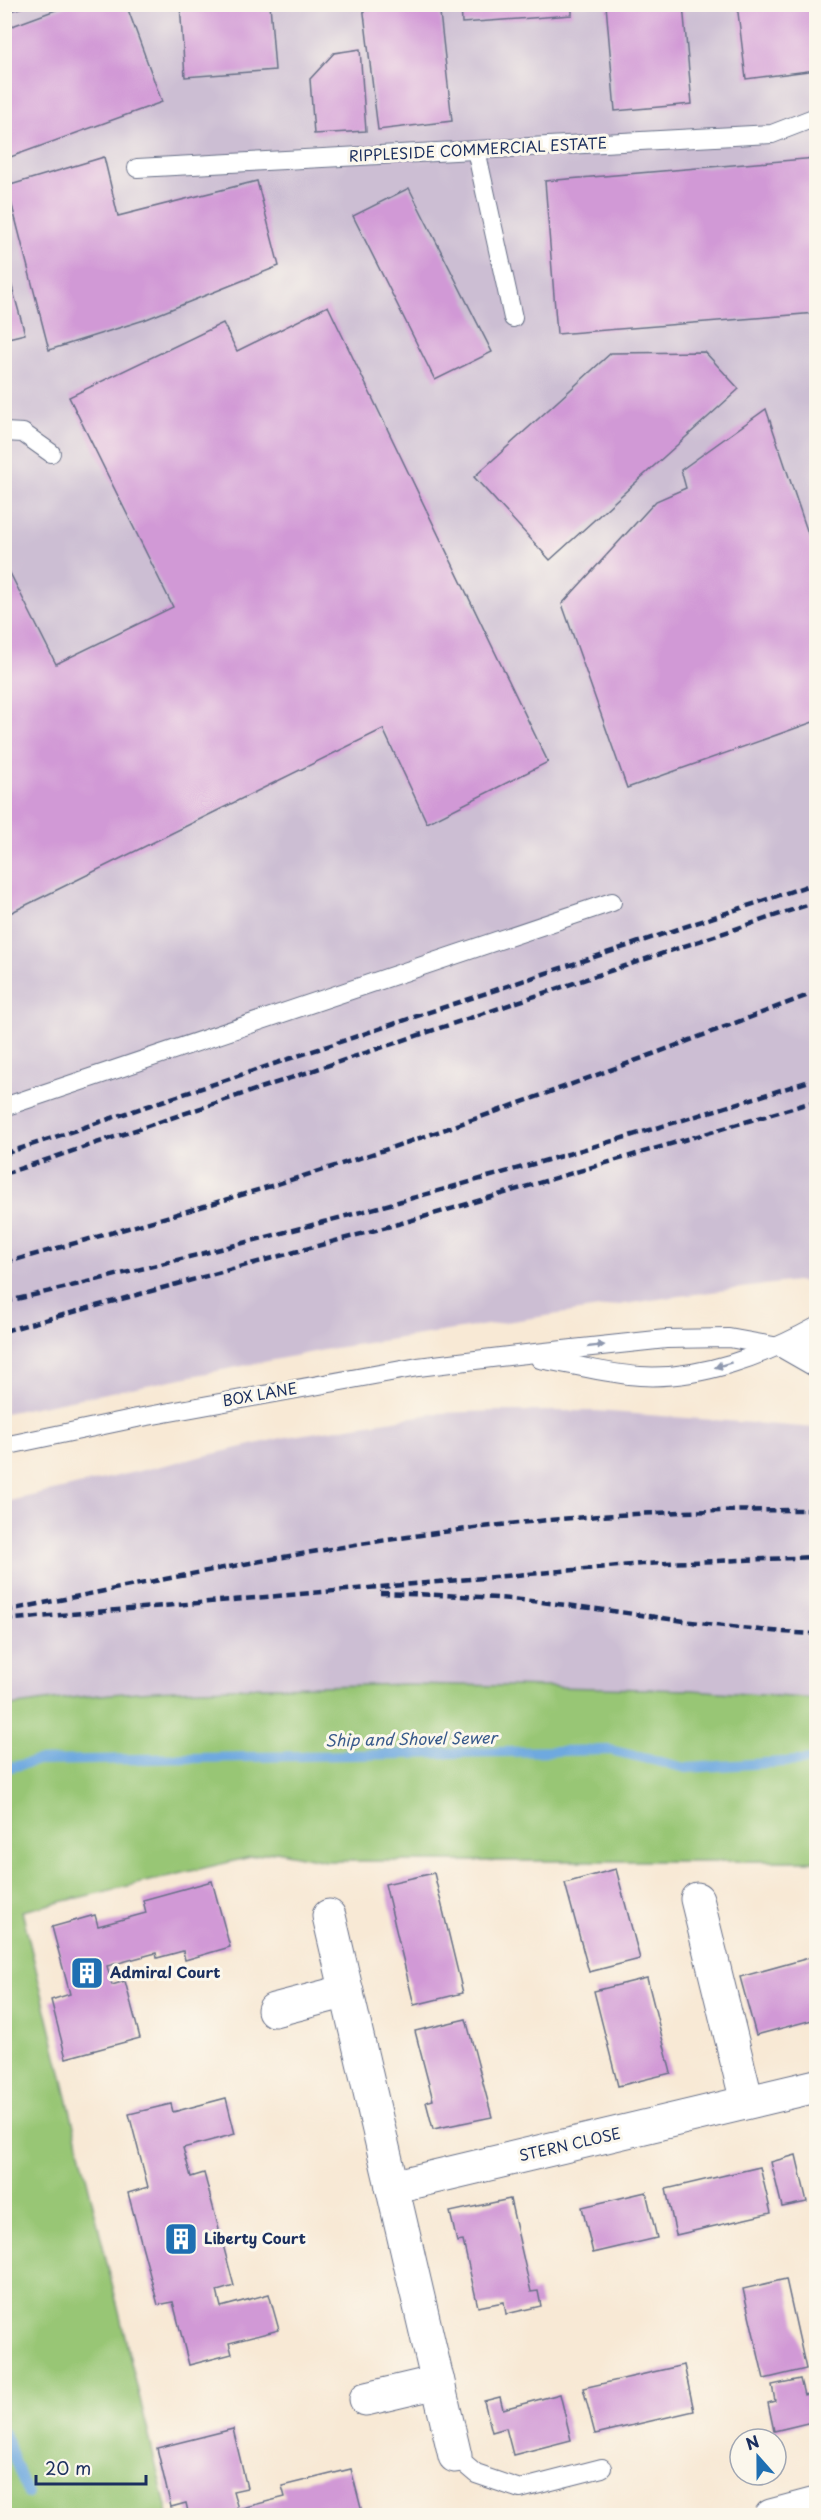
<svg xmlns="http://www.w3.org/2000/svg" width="821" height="2520" viewBox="0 0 821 2520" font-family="'Playpen Sans',sans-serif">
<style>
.industrial{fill:#ccbed3}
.green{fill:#98c675;stroke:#5a7a6a;stroke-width:1.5}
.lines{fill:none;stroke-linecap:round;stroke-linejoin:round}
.stream{stroke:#6ea9df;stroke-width:10}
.building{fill:#d199d6}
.lane-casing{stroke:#687088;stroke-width:20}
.street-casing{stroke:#687088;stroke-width:35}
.secondary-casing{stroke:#687088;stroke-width:35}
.lane{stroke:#fff;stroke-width:18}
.street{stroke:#fff;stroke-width:33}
.secondary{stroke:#fff;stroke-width:33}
.rail{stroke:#1b2f5e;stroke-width:4.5;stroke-dasharray:9 4.5;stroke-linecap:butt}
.oneway{fill:#8d97ae}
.labels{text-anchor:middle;stroke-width:6;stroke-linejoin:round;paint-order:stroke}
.street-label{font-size:15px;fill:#1b2f5e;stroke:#fbf7ec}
.poi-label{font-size:15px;font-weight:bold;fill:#1b2f5e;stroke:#fbf7ec;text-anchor:start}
.water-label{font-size:16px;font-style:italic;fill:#385a8b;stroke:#fbf7ec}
</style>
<rect width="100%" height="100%" fill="#fbf7ec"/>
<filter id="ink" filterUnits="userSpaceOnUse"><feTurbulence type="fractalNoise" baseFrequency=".0167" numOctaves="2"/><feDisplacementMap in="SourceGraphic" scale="12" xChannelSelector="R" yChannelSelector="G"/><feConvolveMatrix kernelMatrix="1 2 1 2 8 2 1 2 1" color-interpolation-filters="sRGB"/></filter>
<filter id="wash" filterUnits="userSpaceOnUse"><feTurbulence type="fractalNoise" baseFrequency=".008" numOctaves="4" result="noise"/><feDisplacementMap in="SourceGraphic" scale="24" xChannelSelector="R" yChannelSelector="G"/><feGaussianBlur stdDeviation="1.35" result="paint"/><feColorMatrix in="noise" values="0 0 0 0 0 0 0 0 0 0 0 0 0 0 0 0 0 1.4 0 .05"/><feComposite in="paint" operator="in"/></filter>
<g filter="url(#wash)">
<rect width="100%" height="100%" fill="#f8e9d5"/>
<!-- industrial -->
<g class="industrial">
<polygon points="5,5 816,5 816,1285 796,1281 672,1297 334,1348 5,1413"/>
<polygon points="498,1411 597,1411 816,1428 816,1699 692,1690 406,1684 172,1690 33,1702 5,1707 5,1502 286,1437 438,1413"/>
</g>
<!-- green -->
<path class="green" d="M 406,1684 L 692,1690 L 816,1699 L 816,1861 L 326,1861 L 276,1851 L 22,1911 L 168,2515 L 5,2515 L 5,1707 C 136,1685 273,1688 406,1684 Z"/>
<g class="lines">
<!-- stream -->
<g class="stream">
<polyline points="4,1769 36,1761 610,1750 686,1768 816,1760"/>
<polyline points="4,2433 28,2494"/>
</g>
</g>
<g id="blocks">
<!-- building -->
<g class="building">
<polygon points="4,4 30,4 30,5 4,13"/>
<polygon points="72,4 126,4 162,102 5,159 4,29"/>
<polygon points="180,4 270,4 275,70 185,77"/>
<polygon points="439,4 452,121 378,130 363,5"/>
<polygon points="461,4 572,4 572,15 462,23"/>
<polygon points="737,4 816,4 816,70 746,79"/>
<polygon points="606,5 683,5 692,104 615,111"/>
<polygon points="360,49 366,131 314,134 310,79 334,53"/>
<polygon points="104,157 118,216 257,181 279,266 144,320 49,350 7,186"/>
<polygon points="816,158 816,313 557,334 545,181"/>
<polygon points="409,188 492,352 435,380 353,216"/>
<polygon points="4,258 25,334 4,339"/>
<polygon points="328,306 548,762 427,823 383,729 4,916 4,561 56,664 173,607 69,397 223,323 237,351"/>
<polygon points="705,352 739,389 550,560 474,477 611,353"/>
<polygon points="766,409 816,557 816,721 627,788 562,604 656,501 686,488 681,470"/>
<polygon points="616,1869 640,1959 589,1972 565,1883"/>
<polygon points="434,1873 463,1993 414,2005 385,1884"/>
<polygon points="212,1881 230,1947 185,1960 183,1951 157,1958 156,1953 107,1966 112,1985 125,1981 140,2038 66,2058 51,2000 70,1994 52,1927 95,1915 98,1926 146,1913 143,1900"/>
<polygon points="816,1956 816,2019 756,2035 740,1977"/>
<polygon points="647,1978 671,2073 618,2086 594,1991"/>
<polygon points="466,2019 492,2117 433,2129 426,2102 433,2100 415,2031"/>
<polygon points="226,2098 235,2134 183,2148 191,2177 204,2173 234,2286 217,2291 221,2307 269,2294 279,2330 229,2343 232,2354 189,2365 173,2302 158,2305 128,2193 148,2187 129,2114 171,2104 173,2112"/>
<polygon points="796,2155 807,2202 782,2207 771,2162"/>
<polygon points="760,2167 771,2213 676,2235 666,2189"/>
<polygon points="646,2192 657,2238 593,2253 582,2207"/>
<polygon points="510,2199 531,2292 538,2291 541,2306 506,2314 504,2302 478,2307 463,2241 457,2242 450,2212"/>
<polygon points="786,2279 806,2369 764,2379 743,2289"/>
<polygon points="684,2365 694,2411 595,2434 583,2388"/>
<polygon points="800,2379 804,2395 816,2393 816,2421 774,2431 768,2403 775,2401 772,2385"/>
<polygon points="560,2394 571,2440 513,2455 506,2428 492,2432 484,2401 500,2397 503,2409"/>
<polygon points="233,2429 247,2488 233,2491 238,2509 285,2497 282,2486 351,2469 363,2516 189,2516 186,2503 171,2507 157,2448"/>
</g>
</g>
</g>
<g filter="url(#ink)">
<use href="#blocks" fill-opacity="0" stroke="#687088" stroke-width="1.5"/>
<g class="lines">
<defs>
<g id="lane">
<polyline points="476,150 513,318"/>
<polyline points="137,168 772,134 816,117"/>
<polyline points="4,432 23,433 51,453"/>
<polyline points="4,1107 612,902"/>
<polyline points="781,1348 816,1368"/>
<path d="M 540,1359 C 573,1364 607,1374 640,1376 C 700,1380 765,1355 816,1327"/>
<polyline points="4,1446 137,1418 418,1367 517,1355 666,1339 729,1338 779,1347 816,1348"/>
<polyline points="455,2456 476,2474 520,2489 602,2468"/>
</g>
<g id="street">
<polyline points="697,1899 747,2102"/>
<polyline points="329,1916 455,2456"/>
<polyline points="274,2010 347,1991"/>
<polyline points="392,2187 816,2086"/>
<polyline points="366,2399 438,2382"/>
</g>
<polyline id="secondary" points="771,2516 816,2504"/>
</defs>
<!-- lane casing -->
<use href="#lane" class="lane-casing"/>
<!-- street casing -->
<use href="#street" class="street-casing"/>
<!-- secondary casing -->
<use href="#secondary" class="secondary-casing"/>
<!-- lane -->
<use href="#lane" class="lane"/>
<!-- street -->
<use href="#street" class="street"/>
<!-- secondary -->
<use href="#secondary" class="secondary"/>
<!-- rail -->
<g class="rail">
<polyline points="4,1154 816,883"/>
<polyline points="4,1174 816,902"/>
<path d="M 4,1263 C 140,1225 275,1187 408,1142 C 546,1095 681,1044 816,992"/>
<path d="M 4,1302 C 277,1238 549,1163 816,1079"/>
<polyline points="4,1331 420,1218 816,1101"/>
<path d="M 380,1593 C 436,1595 493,1596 549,1603 C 638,1613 727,1630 816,1634"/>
<path d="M 4,1611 C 185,1575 366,1537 549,1520 C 638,1512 727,1510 816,1510"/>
<polyline points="4,1620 642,1564 816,1557"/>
</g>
</g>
<!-- one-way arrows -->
<defs><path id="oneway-solid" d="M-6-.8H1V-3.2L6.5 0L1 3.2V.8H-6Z" transform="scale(1.5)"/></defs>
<g class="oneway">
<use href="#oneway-solid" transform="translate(596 1346) rotate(-6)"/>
<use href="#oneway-solid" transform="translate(723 1365) rotate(163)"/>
</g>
</g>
<!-- icons -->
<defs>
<symbol id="building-square" viewBox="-11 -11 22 22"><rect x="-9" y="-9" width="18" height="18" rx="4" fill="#1f6fb2" stroke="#fbf7ec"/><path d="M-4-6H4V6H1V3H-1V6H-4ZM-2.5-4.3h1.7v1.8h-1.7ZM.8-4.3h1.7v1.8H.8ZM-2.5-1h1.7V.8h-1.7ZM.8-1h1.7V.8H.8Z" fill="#fff"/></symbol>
</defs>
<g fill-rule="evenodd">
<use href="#building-square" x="68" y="1954" width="38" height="38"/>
<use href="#building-square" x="162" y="2220" width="38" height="38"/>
</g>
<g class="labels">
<!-- street labels -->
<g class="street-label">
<text transform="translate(478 150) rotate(-3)" y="5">RIPPLESIDE COMMERCIAL ESTATE</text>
<text transform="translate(260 1395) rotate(-10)" y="5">BOX LANE</text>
<text transform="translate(570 2145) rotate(-13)" y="5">STERN CLOSE</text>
</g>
<!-- poi labels -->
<g class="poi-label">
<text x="110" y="1978">Admiral Court</text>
<text x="204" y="2244">Liberty Court</text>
</g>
<!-- water labels -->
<g class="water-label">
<text transform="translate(411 1739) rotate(-1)" y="6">Ship and Shovel Sewer</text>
</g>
</g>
<!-- margin -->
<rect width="821" height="2520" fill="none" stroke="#fbf7ec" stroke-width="24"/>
<!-- north arrow -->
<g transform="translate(758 2457) rotate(339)"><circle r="28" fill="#fbf7ec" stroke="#a1a7b3" stroke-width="1.5"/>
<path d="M0-4.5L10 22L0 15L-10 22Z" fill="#1f6fb2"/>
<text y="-9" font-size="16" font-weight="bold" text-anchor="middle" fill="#1b2f5e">N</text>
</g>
<!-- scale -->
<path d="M36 2475v9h110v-9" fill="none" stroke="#1b2f5e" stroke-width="3"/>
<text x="45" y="2475" font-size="18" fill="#1b2f5e" stroke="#fbf7ec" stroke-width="4.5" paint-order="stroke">20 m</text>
</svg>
